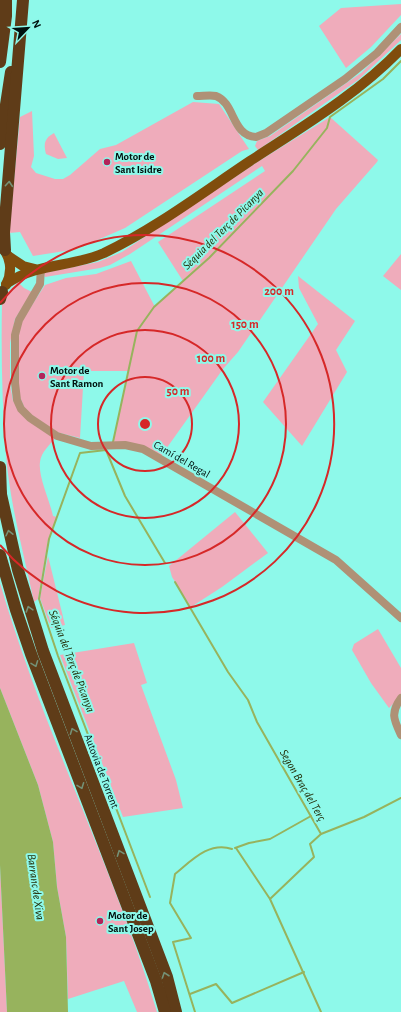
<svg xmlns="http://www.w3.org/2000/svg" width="401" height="1012" viewBox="0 0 401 1012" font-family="'Alegreya Sans',sans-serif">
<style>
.green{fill:#efacbb}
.water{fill:#97b35d}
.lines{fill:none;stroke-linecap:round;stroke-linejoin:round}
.stream{stroke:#97b35d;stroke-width:2}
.minor{stroke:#af9176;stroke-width:8}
.major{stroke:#804d0d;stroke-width:10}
.highway{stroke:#5f3c18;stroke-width:12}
.oneway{stroke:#749176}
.ring{fill:none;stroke:#d62828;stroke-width:2}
.poi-dot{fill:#b22459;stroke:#8ef9ea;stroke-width:1.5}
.labels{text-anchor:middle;stroke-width:4;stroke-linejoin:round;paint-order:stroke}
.poi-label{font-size:11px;font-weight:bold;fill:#00120f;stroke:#8ef9ea;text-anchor:start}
.street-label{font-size:11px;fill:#00120f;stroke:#8ef9ea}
.water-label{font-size:12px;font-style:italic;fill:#232e09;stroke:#8ef9ea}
.centre{fill:#d62828;stroke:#8ef9ea;stroke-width:2}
.ring-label{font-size:12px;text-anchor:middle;font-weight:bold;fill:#d62828;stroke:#8ef9ea;stroke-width:4;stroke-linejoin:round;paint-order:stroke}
</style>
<rect width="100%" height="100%" fill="#8ef9ea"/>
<!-- green -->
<g class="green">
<polygon points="401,4 401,15 371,47 346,68 319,26 341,8"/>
<polygon points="401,34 401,40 358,80 258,150 255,146 257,141 270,136 361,73"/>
<polygon points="193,102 219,104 249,149 242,151 125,228 95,241 71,250 33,256 20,232 9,233 20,117 32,111 34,156 31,167 36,173 55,179 63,179 70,175 100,149 116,145"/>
<polygon points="330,117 378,160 377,162 336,209 238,352 223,369 161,456 113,443 129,371 84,371 80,438 56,432 26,411 18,393 18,338 21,322 45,285 66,278 96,274 131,261 155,307 183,281 158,242 265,171 262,166 130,254 110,265 100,268 45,277 44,273 98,262 122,252 259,161"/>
<path d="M 54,133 L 67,158 L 58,159 L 46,154 C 43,143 45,138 54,133 Z"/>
<polygon points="401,254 401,290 383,276"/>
<polygon points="298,276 355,321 336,350 347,372 302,446 263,402 318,324 299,288"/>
<path d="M 18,282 L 24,288 L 32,292 L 15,319 L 10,343 L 10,384 L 13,401 L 55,438 C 50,445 41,452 40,462 C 38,477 50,501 53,516 L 57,517 L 48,540 L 38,599 L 34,602 C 24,554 10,505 6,455 C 2,405 1,353 2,302 L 4,296 Z"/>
<polygon points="235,512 268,553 222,587 191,607 172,577 169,566"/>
<polygon points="48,556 65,625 51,628 40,598"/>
<path d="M 0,583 C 42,729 113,866 157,1012 L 137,1012 L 124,981 L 68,999 L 66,937 L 57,887 L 53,842 L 38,785 L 0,688 Z"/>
<polygon points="378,629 401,668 401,696 389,708 371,683 352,650 354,644"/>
<polygon points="134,643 147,683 141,685 176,780 183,808 123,817 60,655"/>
<polygon points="0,865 7,1012 0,1012"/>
</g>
<!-- water -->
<polygon class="water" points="0,688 38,785 53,842 57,887 66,937 68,1012 7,1012 0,865"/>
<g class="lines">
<!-- stream -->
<g class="stream">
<polyline points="113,442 137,331 154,307 209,258 293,171 327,128 330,117 383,79 401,61"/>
<polyline points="175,582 228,672 248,700 257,722 321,834 310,844 314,857 270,899 321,1012"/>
<polyline points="321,834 364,817 401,798"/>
<polyline points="235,848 249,843 270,839 311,816"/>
<polyline points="236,848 270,899"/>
<polyline points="150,897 58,656 39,599 49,539 80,453 106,450 125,496 165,563"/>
<polyline points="190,994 216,984 232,1003 304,972"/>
<path d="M 195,1012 L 173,942 L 191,938 L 170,903 L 175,874 C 191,861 209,841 232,849"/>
</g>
<!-- minor -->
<g class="minor">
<path d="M 197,96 C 203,96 211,95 216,96 C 235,103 232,136 256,137 L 266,133 L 345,79 L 377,53 L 401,27"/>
<polyline points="41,268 40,284 19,320 15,335 15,383 17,400 21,409 30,418 57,436 91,446 125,445 143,449 336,560 401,618"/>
<path d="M 401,698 C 390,713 394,720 401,735"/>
</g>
<!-- major -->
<g class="major">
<path d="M 0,245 C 11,256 13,271 6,285"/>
<polyline points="8,256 23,266 35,269"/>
<path d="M 6,284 C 38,262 70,268 104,253 C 156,228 202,193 250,161 C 302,127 358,94 401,49"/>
</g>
<!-- highway -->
<g class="highway">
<polyline points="0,62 6,16 6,0"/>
<polyline points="0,144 11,72"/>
<polyline points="5,250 4,232 23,0"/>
<polyline points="0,299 2,292"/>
<polyline points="0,467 1,496"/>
<polyline points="0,490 18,570 43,651 167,977 176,1012"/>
<polyline points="0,555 16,610 31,654 156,981 165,1012"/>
</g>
</g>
<!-- one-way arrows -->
<defs><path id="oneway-chevron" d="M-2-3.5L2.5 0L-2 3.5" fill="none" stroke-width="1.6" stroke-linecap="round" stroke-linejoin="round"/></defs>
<g class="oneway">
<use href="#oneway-chevron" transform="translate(9 184) rotate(-85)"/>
<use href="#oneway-chevron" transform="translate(9 533) rotate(-103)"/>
<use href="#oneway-chevron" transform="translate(29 609) rotate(-108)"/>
<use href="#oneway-chevron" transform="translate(35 664) rotate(69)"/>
<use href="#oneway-chevron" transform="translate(73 731) rotate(-111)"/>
<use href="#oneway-chevron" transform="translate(81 786) rotate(69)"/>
<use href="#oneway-chevron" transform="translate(120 853) rotate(-111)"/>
<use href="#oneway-chevron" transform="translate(165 975) rotate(-109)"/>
</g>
<!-- distance rings -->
<g class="ring">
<circle cx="145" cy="424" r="47"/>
<circle cx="145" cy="424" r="94"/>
<circle cx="145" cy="424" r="141"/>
<path d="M0 303A189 189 0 1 1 0 545"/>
</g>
<!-- markers -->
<g class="poi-dot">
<circle cx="107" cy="162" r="4"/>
<circle cx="42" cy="376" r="4"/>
<circle cx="100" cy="921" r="4"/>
</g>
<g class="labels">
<!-- poi labels -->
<g class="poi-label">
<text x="115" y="160">Motor de<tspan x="115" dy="13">Sant Isidre</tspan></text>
<text x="50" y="374">Motor de<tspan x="50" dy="13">Sant Ramon</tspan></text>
<text x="108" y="919">Motor de<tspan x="108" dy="13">Sant Josep</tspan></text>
</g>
<!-- street labels -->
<g class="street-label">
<text transform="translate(182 459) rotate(30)" y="4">Camí del Regal</text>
<text transform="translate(102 771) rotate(69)" y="4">Autovia de Torrent</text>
</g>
<!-- water labels -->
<g class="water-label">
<text transform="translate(223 229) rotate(-45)" y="4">Séquia del Terç de Picanya</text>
<text transform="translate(72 661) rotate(69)" y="4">Séquia del Terç de Picanya</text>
<text transform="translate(303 785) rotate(60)" y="4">Segon Braç del Terç</text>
<text transform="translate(36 887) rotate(82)" y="4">Barranc de Xiva</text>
</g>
</g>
<circle cx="145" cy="424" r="6" class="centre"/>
<g class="ring-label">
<text x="279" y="295">200 m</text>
<text x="245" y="328">150 m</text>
<text x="211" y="362">100 m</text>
<text x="178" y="395">50 m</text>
</g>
<!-- north arrow -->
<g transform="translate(28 28) rotate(65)" stroke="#8ef9ea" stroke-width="3" paint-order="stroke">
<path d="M0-3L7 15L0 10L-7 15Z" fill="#00120f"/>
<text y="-6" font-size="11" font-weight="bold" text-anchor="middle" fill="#00120f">N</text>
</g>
</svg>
